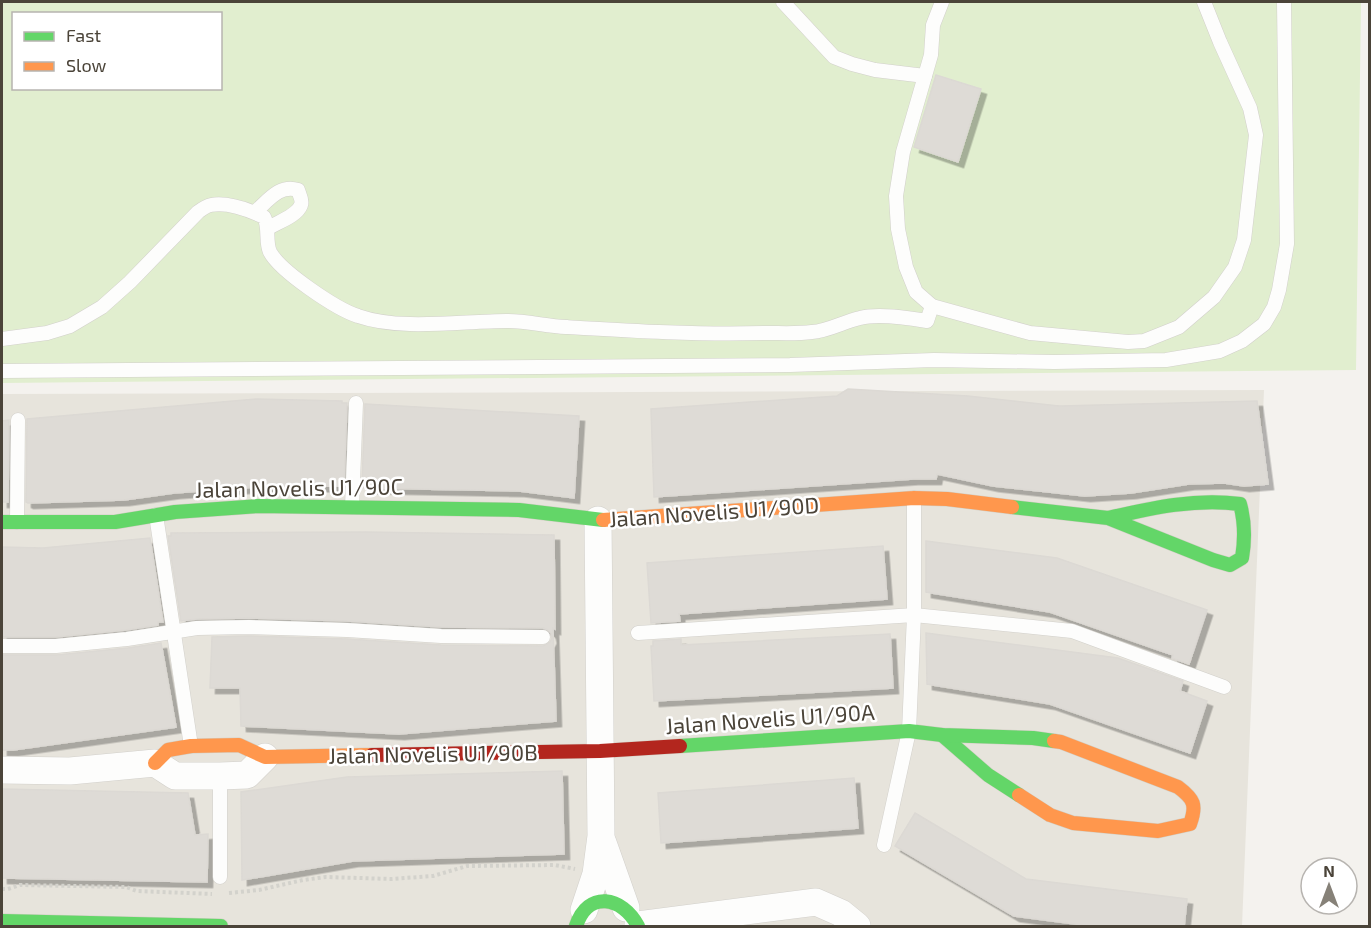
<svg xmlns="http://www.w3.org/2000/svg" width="1371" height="928" viewBox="0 0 1371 928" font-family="'Exo 2',sans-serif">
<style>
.residential{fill:#e7e4dc}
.green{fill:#e1eecf;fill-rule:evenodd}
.building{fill:#dedbd6;stroke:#dcd9d4;stroke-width:1.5;filter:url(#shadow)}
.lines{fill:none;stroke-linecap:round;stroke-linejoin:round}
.lane-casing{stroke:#d2d0cb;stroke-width:15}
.street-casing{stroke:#d2d0cb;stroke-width:28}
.fast-casing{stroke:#d3cfc5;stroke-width:15}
.slow-casing{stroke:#d3cfc5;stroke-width:15}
.jam-casing{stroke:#d3cfc5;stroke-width:15}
.path{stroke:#d3d2cc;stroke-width:4;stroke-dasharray:3 3;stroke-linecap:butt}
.lane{stroke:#fdfdfc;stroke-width:14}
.street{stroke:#fdfdfc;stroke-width:27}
.fast{stroke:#63d668;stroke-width:14}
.slow{stroke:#ff974d;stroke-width:14}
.jam{stroke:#b3261e;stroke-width:14}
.labels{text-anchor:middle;stroke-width:5;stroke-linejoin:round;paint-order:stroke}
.street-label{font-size:22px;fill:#4b4439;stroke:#fff}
</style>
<defs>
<filter id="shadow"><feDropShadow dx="5.5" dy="5.5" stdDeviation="0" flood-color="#0004"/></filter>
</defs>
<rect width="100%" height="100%" fill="#f4f2ee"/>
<!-- residential -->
<polygon class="residential" points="1264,390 1242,926 2,926 2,394"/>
<!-- green -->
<path class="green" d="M 2,2 L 1361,2 L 1356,370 L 2,383 ZM 14,14 L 220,14 L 220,88 L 14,88 Z"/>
<!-- building -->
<g class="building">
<polygon points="936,75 981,89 958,162 914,147"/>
<polygon points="848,389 968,396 1059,406 1257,401 1268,484 1244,486 1224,483 1189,484 1131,493 1085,496 993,486 937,474 936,479 913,479 654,497 651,409 837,396"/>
<polygon points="257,399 342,401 342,403 347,403 344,486 257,487 174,493 124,500 28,503 26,502 27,419"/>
<polygon points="365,404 579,416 574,498 519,491 363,488 363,485 362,485"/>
<polygon points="9,420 8,502 2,502 2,421"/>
<polygon points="366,532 554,535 555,629 553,628 556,721 399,734 241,726 240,688 210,688 212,637 249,636 347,639 441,645 543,646 550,642 552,638 551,633 548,630 543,628 441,627 347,621 249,618 197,619 181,621 168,536 171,536 171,533"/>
<polygon points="150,538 163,622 158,622 158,625 126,630 56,637 2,637 2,547 43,548"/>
<polygon points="926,541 1057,558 1207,610 1189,664 1172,658 1173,655 1050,612 926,592"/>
<polygon points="883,546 887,599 679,614 680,621 651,623 647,563"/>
<polygon points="926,633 1118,658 1183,681 1180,691 1207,701 1190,753 1050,704 927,684"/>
<polygon points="890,634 893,688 654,701 651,646 653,646 653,641 681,639 681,645"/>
<polygon points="161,643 176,727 13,750 2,750 2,655 57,655 128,648"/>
<polygon points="562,771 564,854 353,861 242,880 241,792 347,777"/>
<polygon points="854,778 858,828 661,843 658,793"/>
<polygon points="2,789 188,793 195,835 208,834 207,882 2,878"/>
<polygon points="915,813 1026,879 1187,899 1184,927 1098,927 1014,916 895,846"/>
</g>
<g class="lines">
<defs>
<g id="lane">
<polyline points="783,2 834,57 852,64 875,70 925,76"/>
<polyline points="942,2 933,25 931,55 903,152 896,196 898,229 906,267 916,292 932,306 1030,333 1128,342 1144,341 1179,327 1214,297 1235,267 1244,240 1256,135 1250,108 1220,42 1204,2"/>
<path d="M 255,212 C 268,201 279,184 298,190 C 299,194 303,200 301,205 C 297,216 278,222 268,228"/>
<path d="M 2,339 L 47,333 L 70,326 L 102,307 L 130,282 L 198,212 C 202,209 206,206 211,205 C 227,202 249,210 264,217 C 270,228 265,241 270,252 C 280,271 336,309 358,316 C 401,331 461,321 507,321 C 527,321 546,326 566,327 C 633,331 699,335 766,333 C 781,333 797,334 812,332 C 828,331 843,322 860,318 C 878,313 909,318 927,321 L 932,306"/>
<polyline points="2,371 790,365 934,360 1054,362 1166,360 1220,351 1242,341 1264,324 1274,307 1279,290 1287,244 1284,2"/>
<polyline points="352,507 356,403"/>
<polyline points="156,515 191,746"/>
<polyline points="17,522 18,420"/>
<polyline points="638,633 914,615 1072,631 1224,687"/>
<polyline points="2,646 56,646 127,639 197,628 249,627 347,630 441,636 543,637"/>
<polyline points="220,776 220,877"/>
<polyline points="884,845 909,731 914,615 914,498"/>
</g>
<g id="street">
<polyline points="2,770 70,771 155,763 175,776 220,776 247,775 265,757"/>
<polyline points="603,843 626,908"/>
<polyline points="584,910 596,874 601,836 598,520"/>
<polyline points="638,925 816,902 841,913 857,926"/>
</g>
<g id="fast">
<path d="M 1012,507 L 1108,518 L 1213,560 L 1230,565 L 1242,558 C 1245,540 1245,522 1240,504 C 1195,498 1152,508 1108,518"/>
<polyline points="2,522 115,522 175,512 258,506 519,510 603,520"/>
<polyline points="942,735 988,775 1019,795"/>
<polyline points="680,746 909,731 942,735 1033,738 1054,741"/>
<polyline points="2,921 221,926"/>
<path d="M 576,926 C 588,890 622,896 638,926"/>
</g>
<g id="slow">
<polyline points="603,520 914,498 947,499 1012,507"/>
<polyline points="155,763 168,750 191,746 239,745 265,757 372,755"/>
<path d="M 1019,795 L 1050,815 L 1073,823 L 1158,831 L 1190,824 C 1197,805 1194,799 1178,787 L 1061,742 L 1054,741"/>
</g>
<polyline id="jam" points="372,755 600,751 680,746"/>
</defs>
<!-- lane casing -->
<use href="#lane" class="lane-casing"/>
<!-- street casing -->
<use href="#street" class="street-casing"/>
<!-- fast casing -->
<use href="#fast" class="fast-casing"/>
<!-- slow casing -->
<use href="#slow" class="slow-casing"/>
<!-- jam casing -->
<use href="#jam" class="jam-casing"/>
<!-- path -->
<g class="path">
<polyline points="2,889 8,889 20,885 126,887 137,891 212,894"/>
<polyline points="229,893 259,890 303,880 326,877 391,879 433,876 467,866 555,865 575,869"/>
</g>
<!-- lane -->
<use href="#lane" class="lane"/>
<!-- street -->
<use href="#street" class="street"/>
<!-- fast -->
<use href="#fast" class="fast"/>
<!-- slow -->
<use href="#slow" class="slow"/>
<!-- jam -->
<use href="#jam" class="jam"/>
</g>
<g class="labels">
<!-- street labels -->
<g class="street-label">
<text transform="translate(299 488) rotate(-1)" y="8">Jalan Novelis U1/90C</text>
<text transform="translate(714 512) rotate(-4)" y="8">Jalan Novelis U1/90D</text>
<text transform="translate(770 719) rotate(-4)" y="8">Jalan Novelis U1/90A</text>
<text transform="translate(433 754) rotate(-1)" y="8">Jalan Novelis U1/90B</text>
</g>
</g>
<!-- border -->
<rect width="1371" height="928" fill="none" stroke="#4b4439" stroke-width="6"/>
<!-- legend -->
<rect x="12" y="12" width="210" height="78" fill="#ffffff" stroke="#b7b4b0" stroke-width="1.5"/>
<rect x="24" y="32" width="30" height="9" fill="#63d668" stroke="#b7b4b0" stroke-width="1.5"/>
<text x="66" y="42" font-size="18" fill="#4b4439">Fast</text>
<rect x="24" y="62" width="30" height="9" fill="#ff974d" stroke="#b7b4b0" stroke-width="1.5"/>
<text x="66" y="72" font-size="18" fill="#4b4439">Slow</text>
<!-- north arrow -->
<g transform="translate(1329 886)"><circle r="28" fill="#ffffff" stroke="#b7b4b0" stroke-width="1.5"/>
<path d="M0-4.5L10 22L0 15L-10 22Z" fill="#868178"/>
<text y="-9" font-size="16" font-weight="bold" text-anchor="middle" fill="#4b4439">N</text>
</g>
</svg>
